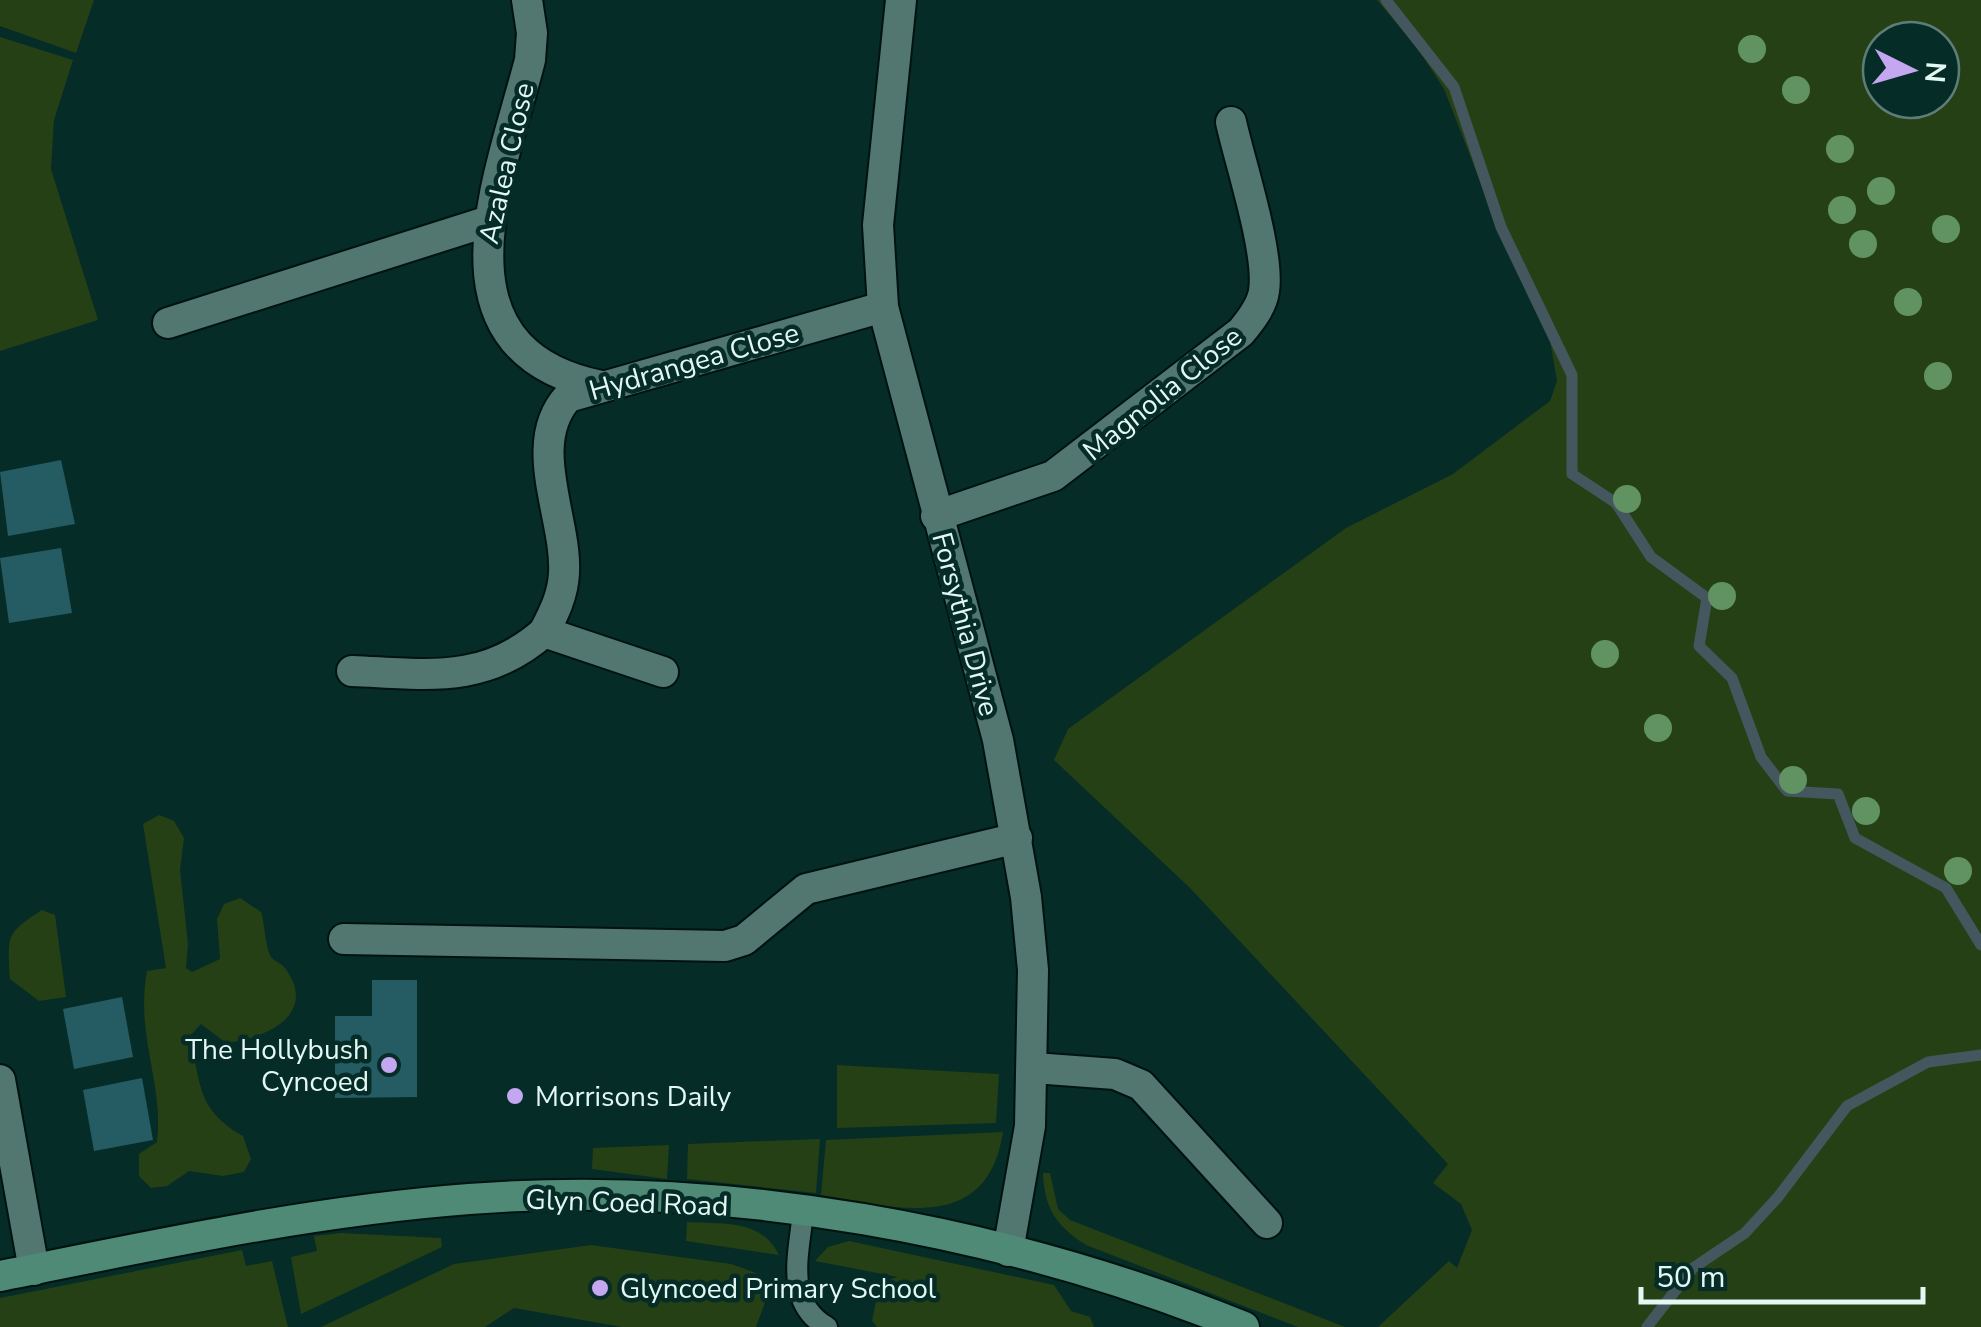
<svg xmlns="http://www.w3.org/2000/svg" width="1981" height="1327" viewBox="0 0 1981 1327" font-family="'Nunito Sans',sans-serif">
<style>
.green{fill:#254015;fill-rule:evenodd}
.lines{fill:none;stroke-linecap:round;stroke-linejoin:round}
.stream{stroke:#44575e;stroke-width:11}
.building{fill:#255b62}
.lane-casing{stroke:#001310;stroke-width:24}
.street-casing{stroke:#001310;stroke-width:34}
.secondary-casing{stroke:#001310;stroke-width:34}
.lane{stroke:#527771;stroke-width:20}
.street{stroke:#527771;stroke-width:30}
.secondary{stroke:#4e8a76;stroke-width:30}
.tree{fill:#619262}
.poi-dot{fill:#c5a7f1;stroke:#052c27;stroke-width:4}
.labels{text-anchor:middle;stroke-width:9;stroke-linejoin:round;paint-order:stroke}
.street-label{font-size:28px;fill:#e3f7f3;stroke:#052c27}
.poi-label{font-size:28px;fill:#e3f7f3;stroke:#052c27;text-anchor:start}
</style>
<rect width="100%" height="100%" fill="#052c27"/>
<!-- green -->
<g class="green">
<polygon points="0,0 94,0 76,53 0,26"/>
<path d="M 1377,0 L 1981,0 L 1981,1327 L 1378,1327 L 1449,1261 L 1457,1268 L 1472,1230 L 1461,1204 L 1433,1183 L 1448,1164 L 1190,888 L 1054,760 L 1068,729 L 1346,528 L 1453,474 L 1550,401 L 1557,381 L 1548,329 L 1504,243 L 1444,89 L 1418,49 ZM 1881,40 L 1941,40 L 1941,100 L 1881,100 Z"/>
<polygon points="0,37 73,60 54,120 51,169 98,320 0,351"/>
<path d="M 159,815 L 174,821 L 184,838 L 180,870 L 188,944 L 186,968 L 192,972 L 220,959 L 217,919 L 224,904 L 240,898 L 261,912 C 265,924 265,949 272,958 C 276,962 282,964 285,968 C 320,1016 263,1039 226,1043 L 201,1024 L 190,1036 C 201,1085 197,1110 243,1136 L 251,1159 L 244,1172 L 223,1176 L 189,1171 L 167,1186 L 151,1188 L 139,1176 L 139,1154 L 157,1142 C 164,1082 135,1037 147,971 L 166,968 L 143,824 Z"/>
<path d="M 42,910 L 55,915 L 66,997 L 39,1001 L 10,979 C 8,935 5,934 42,910 Z"/>
<polygon points="837,1065 999,1074 996,1123 837,1128"/>
<path d="M 1003,1132 C 987,1236 895,1207 821,1195 L 826,1140 Z"/>
<polygon points="820,1139 816,1193 687,1179 688,1144"/>
<polygon points="669,1145 667,1179 592,1169 593,1148"/>
<path d="M 1043,1173 L 1050,1173 L 1058,1209 L 1070,1220 L 1345,1327 L 1298,1327 L 1086,1245 C 1057,1227 1044,1208 1043,1173 Z"/>
<path d="M 687,1222 C 722,1224 762,1219 779,1255 L 686,1241 Z"/>
<polygon points="341,1233 441,1238 442,1247 301,1314 291,1257 317,1251 314,1236"/>
<polygon points="849,1241 1054,1285 1071,1311 1090,1317 1094,1327 877,1327 872,1321 877,1296 887,1280 898,1277 815,1261 828,1247"/>
<polygon points="591,1245 731,1264 762,1275 767,1297 756,1327 622,1327 514,1308 485,1327 321,1327 454,1264"/>
<polygon points="242,1250 246,1266 272,1261 288,1327 0,1327 0,1298"/>
</g>
<g class="lines">
<!-- stream -->
<g class="stream">
<polyline points="1386,0 1454,87 1501,227 1572,375 1572,474 1616,503 1651,557 1707,598 1699,646 1732,678 1761,757 1787,791 1838,794 1855,838 1946,888 1981,945"/>
<polyline points="1647,1327 1693,1268 1745,1233 1778,1197 1847,1106 1928,1062 1981,1055"/>
</g>
</g>
<!-- building -->
<g class="building">
<polygon points="61,460 75,524 8,536 0,472"/>
<polygon points="61,548 72,613 9,623 0,558"/>
<polygon points="372,980 417,980 417,1097 335,1098 335,1016 372,1016"/>
<polygon points="122,997 133,1057 74,1069 63,1009"/>
<polygon points="142,1078 153,1140 94,1151 83,1090"/>
</g>
<g class="lines">
<defs>
<path id="lane" d="M 803,1212 C 799,1254 784,1302 827,1327"/>
<g id="street">
<path d="M 527,0 L 532,33 L 530,60 C 500,177 425,350 601,386"/>
<polyline points="901,0 878,225 883,307 998,740 1026,897 1033,970 1030,1126 1008,1251"/>
<polyline points="168,323 489,221"/>
<path d="M 936,516 L 1053,476 L 1241,332 C 1251,320 1262,306 1264,291 C 1270,253 1240,163 1231,122"/>
<path d="M 544,632 C 554,613 563,595 564,573 C 567,518 525,444 568,397 L 883,307"/>
<path d="M 352,671 C 426,674 484,685 544,632 L 663,672"/>
<polyline points="344,939 725,946 744,940 806,889 1017,838"/>
<polyline points="1034,1068 1115,1074 1141,1085 1267,1223"/>
<polyline points="0,1080 34,1270"/>
</g>
<path id="secondary" d="M 0,1276 C 155,1245 310,1211 469,1199 C 727,1179 1005,1230 1244,1327"/>
</defs>
<!-- lane casing -->
<use href="#lane" class="lane-casing"/>
<!-- street casing -->
<use href="#street" class="street-casing"/>
<!-- secondary casing -->
<use href="#secondary" class="secondary-casing"/>
<!-- lane -->
<use href="#lane" class="lane"/>
<!-- street -->
<use href="#street" class="street"/>
<!-- secondary -->
<use href="#secondary" class="secondary"/>
</g>
<!-- trees -->
<g class="tree">
<circle cx="1752" cy="49" r="14"/>
<circle cx="1796" cy="90" r="14"/>
<circle cx="1840" cy="149" r="14"/>
<circle cx="1881" cy="191" r="14"/>
<circle cx="1842" cy="210" r="14"/>
<circle cx="1946" cy="229" r="14"/>
<circle cx="1863" cy="244" r="14"/>
<circle cx="1908" cy="302" r="14"/>
<circle cx="1938" cy="376" r="14"/>
<circle cx="1627" cy="499" r="14"/>
<circle cx="1722" cy="596" r="14"/>
<circle cx="1605" cy="654" r="14"/>
<circle cx="1658" cy="728" r="14"/>
<circle cx="1793" cy="780" r="14"/>
<circle cx="1866" cy="811" r="14"/>
<circle cx="1958" cy="871" r="14"/>
</g>
<!-- markers -->
<g class="poi-dot">
<circle cx="389" cy="1065" r="10"/>
<circle cx="515" cy="1096" r="10"/>
<circle cx="600" cy="1288" r="10"/>
</g>
<g class="labels">
<!-- street labels -->
<g class="street-label">
<text transform="translate(506 163) rotate(-77)" y="10">Azalea Close</text>
<text transform="translate(694 361) rotate(-16)" y="10">Hydrangea Close</text>
<text transform="translate(1162 393) rotate(-39)" y="10">Magnolia Close</text>
<text transform="translate(966 624) rotate(75)" y="10">Forsythia Drive</text>
<text transform="translate(627 1202) rotate(2)" y="10">Glyn Coed Road</text>
</g>
<!-- poi labels -->
<g class="poi-label">
<text x="369" y="1059" text-anchor="end">The Hollybush<tspan x="369" dy="32">Cyncoed</tspan></text>
<text x="535" y="1106">Morrisons Daily</text>
<text x="620" y="1298">Glyncoed Primary School</text>
</g>
</g>
<!-- north arrow -->
<g transform="translate(1911 70) rotate(95)"><circle r="48" fill="#052c27" stroke="#5e7d79" stroke-width="2.5"/>
<path d="M0-8L18 38L0 25L-18 38Z" fill="#c5a7f1"/>
<text y="-15" font-size="28" font-weight="bold" text-anchor="middle" fill="#e3f7f3">N</text>
</g>
<!-- scale -->
<path d="M1641 1287v15h282v-15" fill="none" stroke="#e3f7f3" stroke-width="5"/>
<text x="1656" y="1287" font-size="30" fill="#e3f7f3" stroke="#052c27" stroke-width="8" paint-order="stroke">50 m</text>
</svg>
